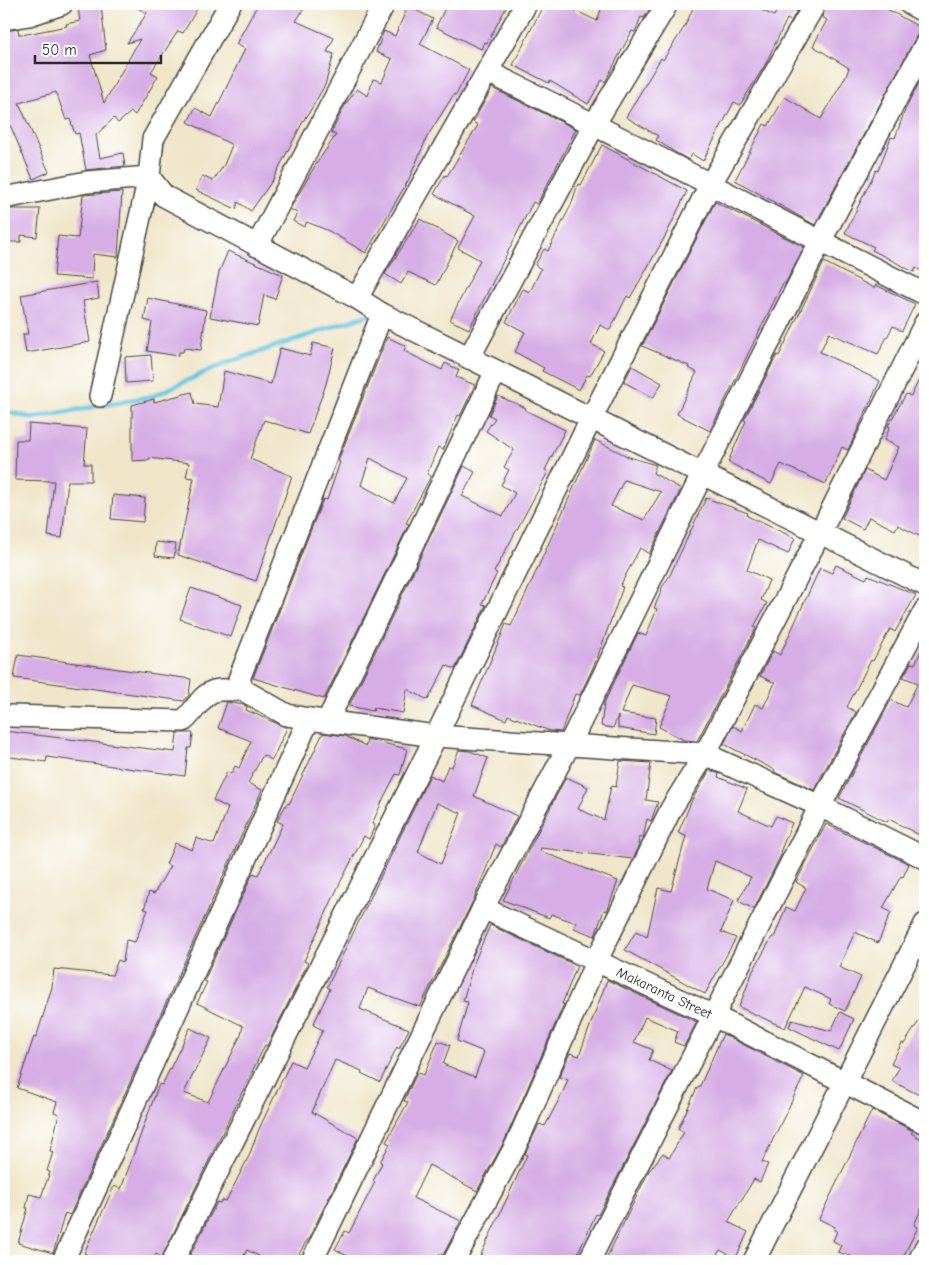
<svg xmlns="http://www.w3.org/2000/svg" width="929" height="1265" viewBox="0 0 929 1265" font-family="'Comic Neue',sans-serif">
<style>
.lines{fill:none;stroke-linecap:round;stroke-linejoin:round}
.stream{stroke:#61c2df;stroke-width:5}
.building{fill:#d6aee5;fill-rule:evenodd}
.minor-casing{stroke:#494743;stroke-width:24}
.minor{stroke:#fff;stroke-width:21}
.labels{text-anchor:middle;stroke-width:4.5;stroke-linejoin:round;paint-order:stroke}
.street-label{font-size:14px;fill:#2b2b2b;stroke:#fff}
</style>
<rect width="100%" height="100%" fill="#fff"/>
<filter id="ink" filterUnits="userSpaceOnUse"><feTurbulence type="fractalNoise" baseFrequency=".02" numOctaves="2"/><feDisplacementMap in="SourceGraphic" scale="10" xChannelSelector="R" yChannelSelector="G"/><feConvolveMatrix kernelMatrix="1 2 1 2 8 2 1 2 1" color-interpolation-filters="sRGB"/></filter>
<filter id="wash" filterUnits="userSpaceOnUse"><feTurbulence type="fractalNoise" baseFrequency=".0096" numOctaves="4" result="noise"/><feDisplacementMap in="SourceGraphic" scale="20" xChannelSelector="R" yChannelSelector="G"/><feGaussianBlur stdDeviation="1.12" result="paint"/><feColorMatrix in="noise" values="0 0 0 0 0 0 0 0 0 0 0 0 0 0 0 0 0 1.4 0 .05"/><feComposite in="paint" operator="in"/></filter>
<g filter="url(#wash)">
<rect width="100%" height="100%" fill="#f0e5c9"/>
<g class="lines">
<!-- stream -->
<polyline class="stream" points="4,411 32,418 153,396 226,363 371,314"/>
</g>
<g id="blocks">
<!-- building -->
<g class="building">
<polygon points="130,4 200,4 183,33 178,31 151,72 158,76 135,115 131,112 118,123 114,118 96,135 100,158 123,153 125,166 86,170 79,133 75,134 70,119 66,120 56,92 19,103 49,172 33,179 8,120 11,118 4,93 4,31 18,29 19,35 22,35 67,26 66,24 80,21 78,8 101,5 106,50 90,55 104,103 140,39 127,43 147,13"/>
<polygon points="258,4 307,4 296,21 334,38 327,52 334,54 325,85 306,118 306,116 272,181 251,211 238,202 236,209 196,190 202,176 213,181 224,165 232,145 188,122 195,108 212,117 245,49 236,44"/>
<polygon points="447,4 508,4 487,43 484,42 481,49 436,27"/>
<polygon points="544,4 562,4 597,21 603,4 653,4 644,18 641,17 635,32 632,31 605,82 602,80 588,104 550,81 549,83 513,65"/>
<polygon points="695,4 749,4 774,16 781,4 801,4 791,21 787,19 765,65 740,105 734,102 703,161 692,154 689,160 678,154 656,140 658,136 626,117 661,58 663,60 685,26"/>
<polygon points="827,4 878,4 921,28 815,225 735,180 764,124 768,126 785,97 821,119 846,76 849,68 813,46 827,20 822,17"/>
<polygon points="408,6 433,19 420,44 469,70 456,95 454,94 427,137 409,179 366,253 329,231 307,222 304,227 293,221 297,213 290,209 316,164 336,135 331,133 345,105 357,89 368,96 373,79 382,82 392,59 376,52 384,31 395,36"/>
<polygon points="925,71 925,273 916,268 914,272 872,250 874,247 845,233 876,170 878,171 891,137 895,138 905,110"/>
<polygon points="492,88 576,129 537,204 533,202 469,329 450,320 480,260 458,248 475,216 434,194 445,175 447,176 478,125 473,122"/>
<polygon points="602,145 687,191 667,233 630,298 627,296 610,330 600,325 591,344 604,351 590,376 587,375 579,390 542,371 544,368 515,352 525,332 506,322 523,289 530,292 541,269 535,265 544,249 548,251 571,205 578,184 581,185"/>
<polygon points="122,192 118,257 93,254 92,279 54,276 58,236 78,238 83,195"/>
<polygon points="715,202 804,247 785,284 783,283 710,431 677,414 697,372 688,368 689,366 642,346"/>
<polygon points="5,209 40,209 37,237 21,235 21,242 5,242"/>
<polygon points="420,219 458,241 436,285 408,272 401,284 385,274"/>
<polygon points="228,251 283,275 275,299 264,295 258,326 210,317 219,272"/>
<polygon points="824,262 874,288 876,285 915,304 902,331 893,326 878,354 829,333 820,352 880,381 848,450 842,447 826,484 781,464 771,484 728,462 746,421 744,420 777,355 779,356"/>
<polygon points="97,282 99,298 83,301 90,342 26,353 23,334 28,334 21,295"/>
<polygon points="148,298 206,310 201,350 184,348 183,352 179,352 178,356 147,351 152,322 144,320"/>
<path d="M 387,337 L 406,346 L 404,351 L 442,370 L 445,363 L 459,370 L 456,377 L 475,385 L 474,387 L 460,416 L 458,415 L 443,450 L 438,447 L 427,474 L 431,476 L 406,523 L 409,524 L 324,699 L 253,678 L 323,499 L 327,500 L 340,462 L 338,461 ZM 370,458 L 407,478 L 394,503 L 361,485 Z"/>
<polygon points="313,343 335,348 326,384 308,434 264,420 250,459 292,476 256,581 178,555 194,478 186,477 189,463 149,458 149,460 132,461 132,405 154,399 154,402 192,392 195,404 218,407 224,371 271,384 280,348 310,356"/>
<polygon points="151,355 153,381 126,383 125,357"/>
<polygon points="632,366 662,383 653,398 624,382"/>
<polygon points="925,368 925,539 898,525 895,530 869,517 863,529 842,518 865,470 884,480 899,447 884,440 890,427 888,426 906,394 911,396"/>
<polygon points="498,396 526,408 525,410 565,430 545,470 548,472 494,572 497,573 482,604 486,605 455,669 446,665 428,700 407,689 403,713 374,708 373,711 349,706 464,466 475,472 462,496 503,516 515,493 501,485 509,470 504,467 514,450 486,431 495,418 489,415"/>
<polygon points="29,424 87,429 84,464 91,464 91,481 68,481 62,538 48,536 54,481 15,480 16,440 28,440"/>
<path d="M 595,440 L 629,457 L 656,465 L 653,473 L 681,489 L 649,554 L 640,548 L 620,586 L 623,587 L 596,661 L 580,695 L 575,694 L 561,732 L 550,731 L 508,715 L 506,720 L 472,705 L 506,624 L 511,626 L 526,594 ZM 624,480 L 661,492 L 644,520 L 611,506 Z"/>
<polygon points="113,495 145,498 143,522 111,519"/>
<polygon points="706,498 748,513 747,516 795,538 788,554 758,540 747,570 769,580 761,600 767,603 754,627 756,628 697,741 684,740 659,727 672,696 632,685 621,713 656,718 654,734 618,728 618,716 613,728 601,726 604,703 638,633 646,636 657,609 654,608 662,590 661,589 670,575"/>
<polygon points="156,542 176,544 174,558 155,556"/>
<polygon points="836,565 866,579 868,575 916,595 895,632 890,629 873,661 871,660 847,707 856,712 814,790 774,772 775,770 724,744 733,726 742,731 755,704 763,708 775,683 760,676 773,651 780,655 820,568 832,573"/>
<polygon points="191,588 242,605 231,637 180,619"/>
<polygon points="925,643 925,838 889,819 887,822 839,798 891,700 906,707 918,683 903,677 911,663 915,664"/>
<polygon points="18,655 191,679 189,695 184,701 14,678"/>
<polygon points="227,702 244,705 247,707 246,710 287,728 272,760 263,755 248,783 262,790 70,1215 65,1213 53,1253 18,1243 28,1208 26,1208 29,1194 41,1197 50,1172 47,1171 53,1152 50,1151 59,1114 54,1112 57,1102 17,1088 34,1037 36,1038 43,1016 52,987 54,969 112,975 118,960 123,962 126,940 135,942 148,910 144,909 149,892 154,894 170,866 166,864 175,843 192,850 196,838 214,844 228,808 213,800 227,772 231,774 235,766 239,768 251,741 218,728"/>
<polygon points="4,731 175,752 177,733 193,733 191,748 188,748 185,776 47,757 46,762 4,756"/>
<polygon points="323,733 345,736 366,746 367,739 407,749 400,775 396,774 384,797 372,824 375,825 369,839 364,836 339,885 304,961 308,963 267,1046 265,1045 162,1257 156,1254 152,1261 102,1261 84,1253 114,1186 121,1189 159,1084 162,1085 190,1028 211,1038 184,1093 208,1102 241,1035 243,1026 197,1003 207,982 204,981 253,873 258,875 283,824 277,821 287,803 289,804"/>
<path d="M 459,750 L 470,751 L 488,758 L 474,796 L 517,816 L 501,847 L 496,844 L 474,899 L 420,1007 L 368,988 L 360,1009 L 409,1029 L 399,1049 L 397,1047 L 380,1082 L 361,1073 L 362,1071 L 335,1060 L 312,1112 L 358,1138 L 312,1232 L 295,1261 L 268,1261 L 247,1250 L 241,1261 L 187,1261 L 217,1202 L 220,1203 L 222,1200 L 226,1201 L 249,1156 L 259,1129 L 291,1061 L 304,1067 L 323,1030 L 313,1025 L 330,989 L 327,987 L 430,775 L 442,781 L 448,766 L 452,767 ZM 437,803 L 461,813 L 441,864 L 418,852 Z"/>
<polygon points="620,761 651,763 646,800 658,802 651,821 647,819 643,838 639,837 638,849 633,859 541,848 540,851 618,881 607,911 604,910 595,936 574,928 576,923 551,914 549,918 503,900 566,777 588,787 578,809 604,820 611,786 616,787"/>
<polygon points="710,770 719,774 718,777 747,789 738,811 771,826 776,816 792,823 780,852 782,853 754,909 738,901 751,877 715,861 707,889 734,900 721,932 736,938 705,994 625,950 636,931 647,937 658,888 671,891 686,836 678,833 692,800"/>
<polygon points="826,824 909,864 903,877 901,876 883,908 891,912 878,943 855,932 839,967 861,977 845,1011 829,1004 831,999 805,987 785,1028 739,1007 753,971 772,937 774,938 786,907 795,911 806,888 796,882"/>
<polygon points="490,925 577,966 562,1004 564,1004 505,1140 477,1191 429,1165 413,1198 461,1221 443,1255 440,1253 436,1261 356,1261 335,1249 345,1231 349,1233 375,1182 373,1181 382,1163 380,1162 390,1144 386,1142 408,1102 404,1101 408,1092 417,1073 424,1075 438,1041 450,1045 443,1064 475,1077 484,1052 457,1041 468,1002 463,1001 473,965"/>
<polygon points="607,980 697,1022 684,1046 674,1042 678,1031 645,1017 634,1042 653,1050 649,1060 672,1071 598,1215 596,1214 574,1261 478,1261 527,1155 525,1154 539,1124 545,1126 562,1094 568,1080 559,1077 570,1053 579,1056"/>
<polygon points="840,1012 854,1019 839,1051 789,1027 792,1020 831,1031"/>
<polygon points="925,1012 925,1088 921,1096 892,1081 899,1068 891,1064 902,1043 904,1044"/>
<polygon points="723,1034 804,1076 762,1162 768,1164 760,1182 754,1179 728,1222 748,1232 736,1258 720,1250 713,1261 605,1261 649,1171 663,1153 669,1158 684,1132 678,1129 697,1088 699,1088"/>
<polygon points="872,1110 913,1131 911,1133 925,1141 925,1201 914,1225 918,1227 901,1261 852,1261 853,1257 838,1252 841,1245 833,1241 837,1231 834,1230 835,1227 819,1219"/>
</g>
</g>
</g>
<g filter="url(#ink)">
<use href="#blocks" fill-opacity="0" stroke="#494743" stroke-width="1"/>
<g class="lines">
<defs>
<g id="minor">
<polyline points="910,4 925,12"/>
<polyline points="4,19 29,15 62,4"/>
<path d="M 488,72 C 635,143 779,222 925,294"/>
<polyline points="149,177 164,196 357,298 382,314 925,585"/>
<polyline points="9,197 87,182 149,177"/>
<polyline points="257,246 384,4"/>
<polyline points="357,298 526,4"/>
<polyline points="382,314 239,679 243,690 287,715 309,719 436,736 705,754 820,806 925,858"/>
<polyline points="469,358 595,123 667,4"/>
<polyline points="100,396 149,177 153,139 230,4"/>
<path d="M 10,716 L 183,721 C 194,713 201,695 214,691 C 223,689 234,690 243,690"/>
<polyline points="328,720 496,371"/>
<path id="s1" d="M 483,908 L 714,1016 L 925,1123"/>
<polyline points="63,1261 309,719"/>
<polyline points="173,1261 436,736 591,419 710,185 815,4"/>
<polyline points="312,1261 483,908 569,745 703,473 820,242 925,45"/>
<polyline points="454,1261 516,1145 596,962 671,809 705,754 821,531 925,323"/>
<polyline points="589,1261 820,806 925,610"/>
<polyline points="754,1261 925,924"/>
<polyline points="919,1261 925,1248"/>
</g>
</defs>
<!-- minor casing -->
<use href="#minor" class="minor-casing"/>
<!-- minor -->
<use href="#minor" class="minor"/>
</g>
</g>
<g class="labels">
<!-- street labels -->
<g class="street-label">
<text dy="5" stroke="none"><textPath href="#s1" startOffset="200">Makaranta Street</textPath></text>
</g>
</g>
<!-- margin -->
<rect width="929" height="1265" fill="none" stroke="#fff" stroke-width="20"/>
<!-- scale -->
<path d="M35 55v8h126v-8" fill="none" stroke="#2b2b2b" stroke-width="2.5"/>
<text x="42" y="55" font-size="15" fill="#2b2b2b" stroke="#ffffff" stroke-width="4" paint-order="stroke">50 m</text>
</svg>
